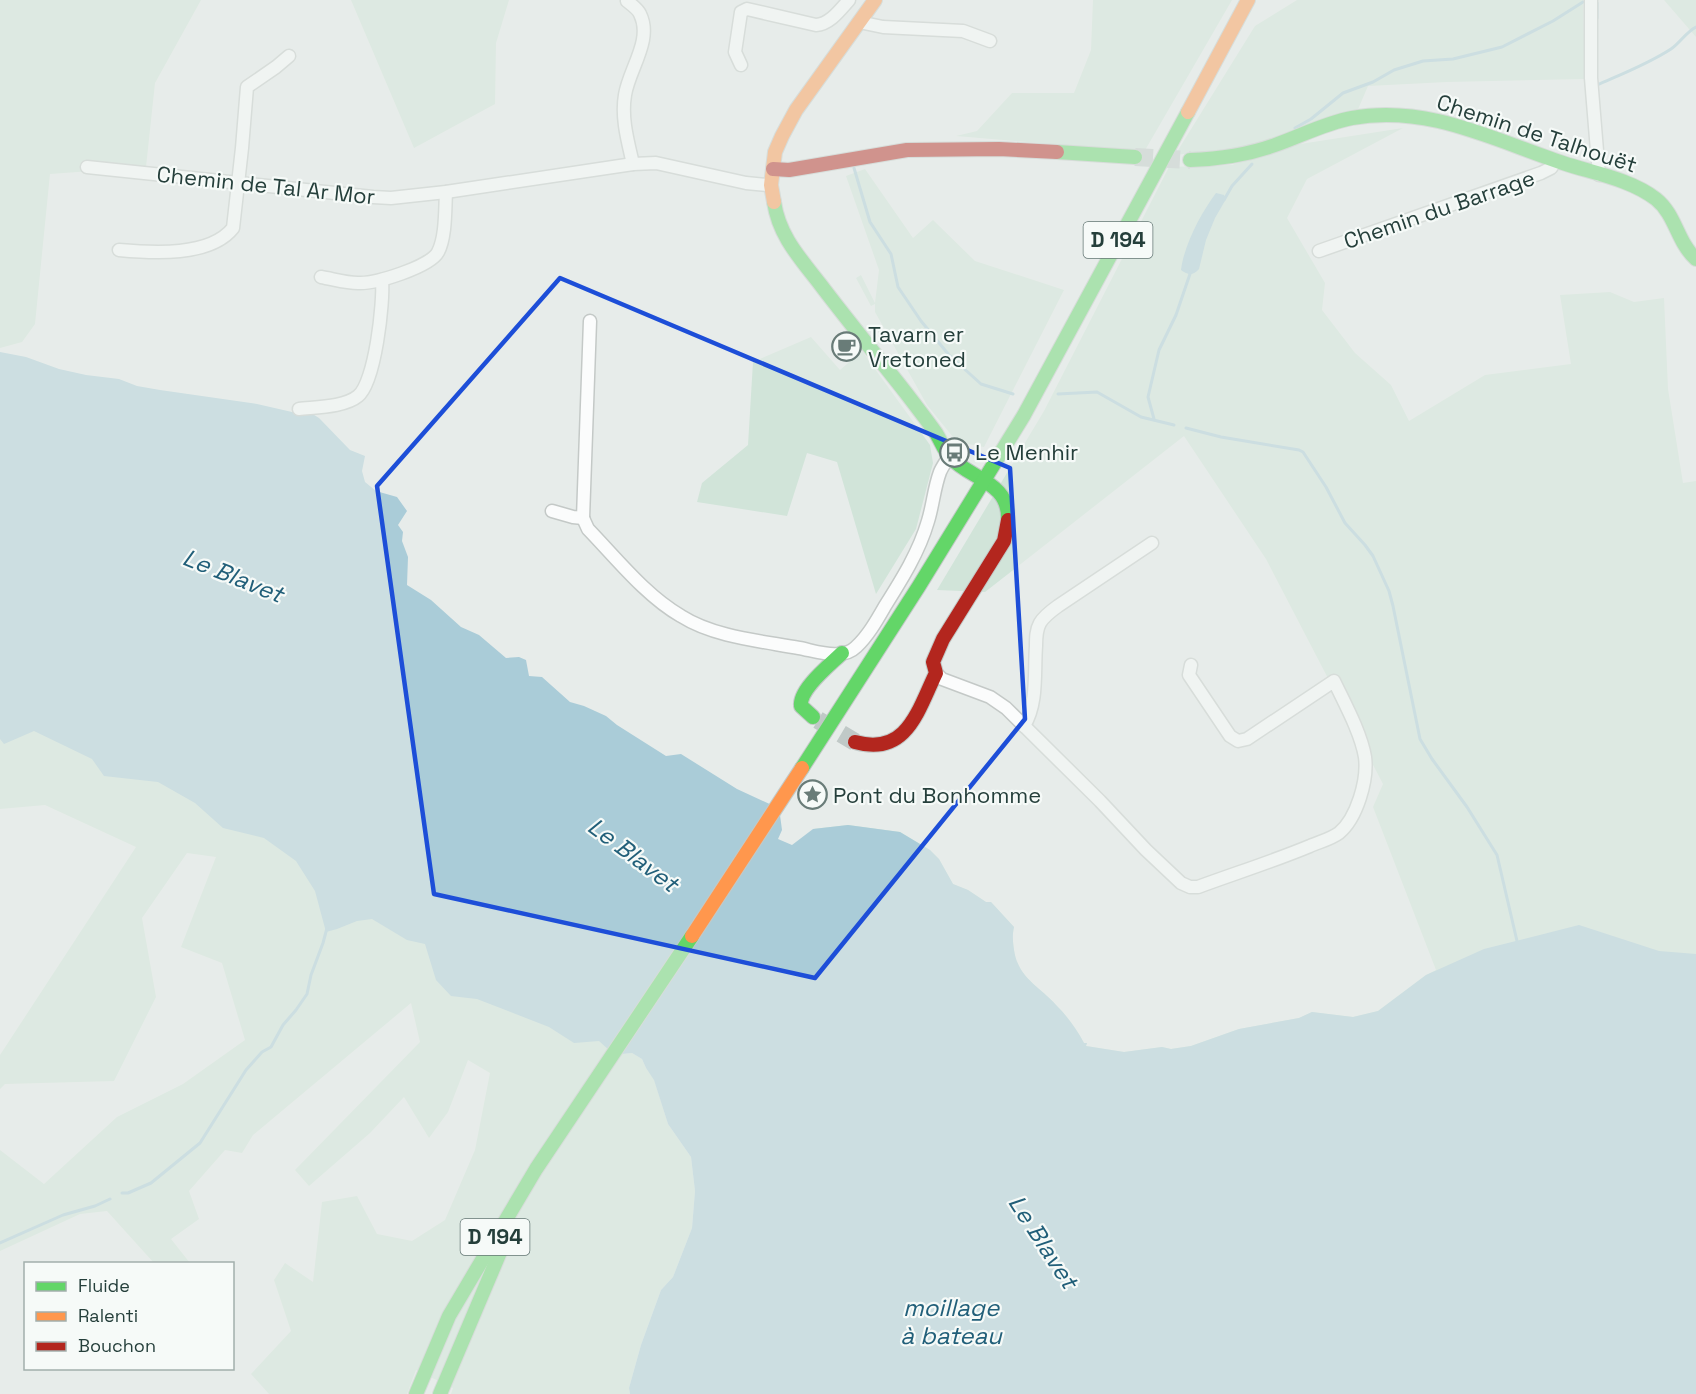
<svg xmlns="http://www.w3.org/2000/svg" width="1696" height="1394" viewBox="0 0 1696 1394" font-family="'Space Grotesk',sans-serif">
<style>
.green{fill:#d1e4d9}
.water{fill:#aaccd8}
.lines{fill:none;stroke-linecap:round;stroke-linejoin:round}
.stream{stroke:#aaccd8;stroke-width:3}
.secondary-tunnel{stroke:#c0c9c7;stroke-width:18;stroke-dasharray:18 9;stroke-linecap:butt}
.street-casing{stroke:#c4c9c7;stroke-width:15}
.fast-casing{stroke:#c3c9c7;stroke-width:16}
.slow-casing{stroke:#c3c9c7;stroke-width:16}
.jam-casing{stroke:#c3c9c7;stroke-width:16}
.street{stroke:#fbfcfc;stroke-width:12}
.fast{stroke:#63d668;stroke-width:14}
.slow{stroke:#ff974d;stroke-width:14}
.jam{stroke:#b3261e;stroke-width:14}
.marked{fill:none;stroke:#1d4ed8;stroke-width:4.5;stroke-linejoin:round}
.labels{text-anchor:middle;stroke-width:4.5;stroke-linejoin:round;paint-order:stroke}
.shield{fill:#f6faf8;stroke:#647774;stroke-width:1.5}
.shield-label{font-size:21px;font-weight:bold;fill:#253f3b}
.street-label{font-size:22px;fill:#253f3b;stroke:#f6faf8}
.poi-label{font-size:22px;fill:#253f3b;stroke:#f6faf8;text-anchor:start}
.water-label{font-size:24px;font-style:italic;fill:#215f79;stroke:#f6faf8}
</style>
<rect width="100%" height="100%" fill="#e7ecea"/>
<!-- green -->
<g class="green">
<polygon points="0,0 201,0 155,83 146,167 50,174 35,324 22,342 0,348"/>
<polygon points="351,0 509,0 496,43 495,104 414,148"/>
<polygon points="1093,0 1232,0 1144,152 956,136 977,131 1012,93 1074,93 1091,50"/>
<polygon points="1297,0 1583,0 1585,79 1447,82 1368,86 1356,114 1241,148 1175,155 1255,26"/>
<polygon points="1664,0 1696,0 1696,37"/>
<path d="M 1403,128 L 1307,179 L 1287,218 L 1325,283 L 1322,310 L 1355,353 L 1391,385 L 1409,421 L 1485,375 L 1571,364 L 1560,295 L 1610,292 L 1634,302 L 1664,298 L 1668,389 L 1683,483 L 1696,481 L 1696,1394 L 1390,1394 L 813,829 L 848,825 L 900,832 L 930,850 L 939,859 L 953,884 L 968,890 L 986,902 L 991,902 L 1014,927 C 1012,936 1013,942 1014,950 C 1018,978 1039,986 1056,1005 C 1067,1016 1076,1028 1084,1043 L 1087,1043 L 1086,1046 L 1124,1052 L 1162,1047 L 1171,1049 L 1191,1046 L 1239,1029 L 1299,1018 L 1312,1012 L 1353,1017 L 1378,1011 L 1426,975 L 1436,970 L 1373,807 L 1383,784 L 1266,559 L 1184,436 L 985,592 L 937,590 L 1044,411 L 1169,167 L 1232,165 L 1281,147 Z"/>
<polygon points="865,169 913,238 933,220 975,261 1064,290 984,447 957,442 927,405 875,312 875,304 871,306 856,278 861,275 875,303 879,270 846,176"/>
<polygon points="811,337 840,370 862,351 930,445 933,463 916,529 876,594 837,462 807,453 787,516 697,502 702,483 748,445 753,362"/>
<polygon points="0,642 622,1054 632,1053 642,1059 646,1068 654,1079 668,1124 691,1157 695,1191 692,1228 673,1277 661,1290 641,1345 629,1388 630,1394 451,1394 453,1388 416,1370 407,1394 269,1394 251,1374 291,1331 274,1280 285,1263 313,1282 322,1202 357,1196 377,1234 412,1241 445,1220 475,1150 490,1073 468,1060 448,1112 429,1138 404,1097 370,1133 309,1186 295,1170 420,1042 411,1003 253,1135 242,1153 225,1150 189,1191 199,1219 171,1239 190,1263 154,1263 107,1211 80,1214 0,1251 0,1150 44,1184 117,1117 183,1084 245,1040 222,963 181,947 216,857 187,853 142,918 156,997 114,1081 5,1084 0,1089 0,1055 136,847 45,805 0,809"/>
</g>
<!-- water -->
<g class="water">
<path d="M 1216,193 L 1224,195 L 1226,199 L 1215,218 L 1206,240 L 1199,269 C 1193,276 1188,275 1181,270 C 1184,245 1201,213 1216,193 Z"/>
<path d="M 0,352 L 26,357 L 59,369 L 86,375 L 119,379 L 137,386 L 160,390 L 257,404 L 292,412 L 306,410 L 319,418 L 350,450 L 365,456 L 362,471 L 365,482 L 376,491 L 397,497 L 407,511 L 398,525 L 403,532 L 402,541 L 408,557 L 407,585 L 431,600 L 461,627 L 479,635 L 506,658 L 519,657 L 526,660 L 529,676 L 542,677 L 570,702 L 584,706 L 606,716 L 617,725 L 666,756 L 681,754 L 737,789 L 774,806 L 780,815 L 782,830 L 778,839 L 792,845 L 813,829 L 848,825 L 900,832 L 930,850 L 939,859 L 953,884 L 968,890 L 986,902 L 991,902 L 1014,927 C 1012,936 1013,942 1014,950 C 1018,978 1039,986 1056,1005 C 1067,1016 1076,1028 1084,1043 L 1087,1043 L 1086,1046 L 1124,1052 L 1162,1047 L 1171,1049 L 1191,1046 L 1239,1029 L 1299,1018 L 1312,1012 L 1353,1017 L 1378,1011 L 1426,975 L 1484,949 L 1579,925 L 1659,951 L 1696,954 L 1696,1394 L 630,1394 L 629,1388 L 641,1345 L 661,1290 L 673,1277 L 692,1228 L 695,1191 L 691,1157 L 668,1124 L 654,1080 L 646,1068 L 642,1059 L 632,1053 L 622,1054 L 610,1051 L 599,1041 L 574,1043 L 549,1027 L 477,999 L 451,996 L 436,980 L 425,944 L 407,940 L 372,919 L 357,921 L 337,929 L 326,932 L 315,891 L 296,861 L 264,838 L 223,828 L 195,803 L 158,782 L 104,776 L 92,759 L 34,731 L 4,744 L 0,739 Z"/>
</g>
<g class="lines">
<!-- stream -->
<g class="stream">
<polyline points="1597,18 1597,3"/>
<path d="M 1597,82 L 1597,85 C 1622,74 1648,64 1671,49 C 1680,43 1686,32 1696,27"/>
<polyline points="1295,128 1311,119 1343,93 1373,82 1394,70 1423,61 1453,59 1502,47 1553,21 1583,2"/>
<polyline points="854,168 870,222 891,254 898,287 921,321 949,355 981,384 1013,394"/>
<polyline points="1224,200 1232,186 1252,164"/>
<polyline points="1058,394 1097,392 1141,417 1174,425"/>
<polyline points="1154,419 1148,397 1159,350 1176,315 1191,271"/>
<polyline points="1186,428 1221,437 1299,450 1303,452 1326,487 1345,523 1365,545 1373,556 1389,591 1393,606 1420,739 1432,759 1467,807 1497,855 1517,941"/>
<polyline points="122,1193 128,1193 151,1183 200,1143 246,1070 262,1052 271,1047 283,1025 296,1010 307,994 311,975 323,943 327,928"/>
<polyline points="0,1243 63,1215 95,1206 110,1199"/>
</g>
<!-- secondary-tunnel -->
<g class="secondary-tunnel">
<polyline points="1135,157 1190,160"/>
<polyline points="818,720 855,742"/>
</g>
<defs>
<g id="street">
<polyline points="1591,0 1591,78 1599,175"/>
<path d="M 627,1 C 632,5 638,9 640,14 C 653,40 629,69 625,95 C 621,118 628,142 633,164"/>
<polyline points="859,22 883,27 963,31 990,41"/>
<path d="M 741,65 L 735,52 L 741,12 L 747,9 L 816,25 C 830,24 840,10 849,0"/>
<polyline points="87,167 373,197 391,198 446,192 633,164 656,163 746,183 767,185"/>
<path d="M 119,250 C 152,253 210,257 233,228 L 242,148 L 247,87 L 276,67 L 289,56"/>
<polyline points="1319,251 1541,173 1551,168 1556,161"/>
<path d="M 321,277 C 333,279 346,283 358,283 C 375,284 430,267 438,252 C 446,237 445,209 446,192"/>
<path d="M 299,409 C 316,407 345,407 358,396 C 375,383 384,302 382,280"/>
<polyline points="552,511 573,517 583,518"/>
<path d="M 583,518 L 588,529 C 616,558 646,596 681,616 C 714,637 761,641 799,648 C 816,651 842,661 856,647 C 868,636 877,620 885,606 C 902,579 919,552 928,521 C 933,505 934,488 940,472 C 942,467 946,462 949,456"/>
<polyline points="583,518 590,321"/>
<path d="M 936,673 L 942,679 L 990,697 L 1006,708 L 1100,801 L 1146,850 L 1181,883 L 1190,887 L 1198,887 C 1236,873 1274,861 1310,846 C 1319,842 1331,839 1339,833 C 1357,818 1368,780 1365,757 C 1361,733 1345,704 1334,681 L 1247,739 L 1238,741 L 1230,736 L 1189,675 L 1191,665"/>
<path d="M 1024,726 C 1038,703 1034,673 1036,646 C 1036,638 1036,630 1040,623 C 1044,616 1051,611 1058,606 L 1152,543"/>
</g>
<g id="fast">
<polyline points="1057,152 1135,157"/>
<path d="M 1190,160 C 1219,159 1247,155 1275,145 C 1301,136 1325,123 1352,118 C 1427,104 1494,140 1563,163 C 1593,173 1630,179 1656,199 C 1676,215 1677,242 1696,259"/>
<path d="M 774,202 C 779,236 800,258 820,284 C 848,321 877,356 906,393 C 916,406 926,419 936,433 C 941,441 944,450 950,457 C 970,479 1010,482 1008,520"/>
<path d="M 813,717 L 801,706 C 799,689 830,665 842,653"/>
<polyline points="802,768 919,586 1024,415 1188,112"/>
<polyline points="416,1394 449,1316 536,1169 692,936"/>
<polyline points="440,1394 504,1243"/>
</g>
<g id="slow">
<polyline points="1188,112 1248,0"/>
<polyline points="774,202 771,185 775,152 782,136 796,110 875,0"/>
<polyline points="692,936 802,768"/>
</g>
<g id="jam">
<polyline points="773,169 789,170 907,150 999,149 1057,152"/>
<path d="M 855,742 C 907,757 918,710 936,673 L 933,662 L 943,639 L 1004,541 L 1008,520"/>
</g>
</defs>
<!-- street casing -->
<use href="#street" class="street-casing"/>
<!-- fast casing -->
<use href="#fast" class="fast-casing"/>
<!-- slow casing -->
<use href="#slow" class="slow-casing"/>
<!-- jam casing -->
<use href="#jam" class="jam-casing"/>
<!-- street -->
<use href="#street" class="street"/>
<!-- fast -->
<use href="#fast" class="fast"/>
<!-- slow -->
<use href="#slow" class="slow"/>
<!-- jam -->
<use href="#jam" class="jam"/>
</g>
<!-- marked area -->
<path d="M0 0H1696V1394H0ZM 560,278 L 1010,468 L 1025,719 L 815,978 L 434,894 L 377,486 Z" fill="#e7ecea" fill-opacity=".55" fill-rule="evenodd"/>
<path class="marked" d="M 560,278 L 1010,468 L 1025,719 L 815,978 L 434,894 L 377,486 Z"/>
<!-- icons -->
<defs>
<symbol id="cafe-ring" viewBox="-11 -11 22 22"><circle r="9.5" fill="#f6faf8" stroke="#697c78" stroke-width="1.5"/><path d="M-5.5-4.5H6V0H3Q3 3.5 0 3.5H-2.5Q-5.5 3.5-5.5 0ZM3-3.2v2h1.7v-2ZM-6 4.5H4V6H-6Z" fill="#697c78"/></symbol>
<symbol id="bus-ring" viewBox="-11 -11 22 22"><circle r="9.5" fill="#f6faf8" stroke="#697c78" stroke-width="1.5"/><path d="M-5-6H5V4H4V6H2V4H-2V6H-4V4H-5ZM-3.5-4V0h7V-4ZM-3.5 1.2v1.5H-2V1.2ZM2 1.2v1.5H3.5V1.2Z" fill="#697c78"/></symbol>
<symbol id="sight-ring" viewBox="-11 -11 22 22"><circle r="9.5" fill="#f6faf8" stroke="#697c78" stroke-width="1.5"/><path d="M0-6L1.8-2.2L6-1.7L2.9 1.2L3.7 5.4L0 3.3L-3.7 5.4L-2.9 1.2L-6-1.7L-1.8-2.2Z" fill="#697c78"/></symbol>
</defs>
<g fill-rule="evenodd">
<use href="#cafe-ring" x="830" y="330" width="33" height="33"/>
<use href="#bus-ring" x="938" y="436" width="33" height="33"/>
<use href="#sight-ring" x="796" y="778" width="33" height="33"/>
</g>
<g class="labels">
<!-- shield labels -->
<g class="shield">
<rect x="1083.5" y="222" width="69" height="36" rx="4.5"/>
<rect x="460.5" y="1219" width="69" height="36" rx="4.5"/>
</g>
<g class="shield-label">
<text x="1118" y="247">D 194</text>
<text x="495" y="1244">D 194</text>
</g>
<!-- street labels -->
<g class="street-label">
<text transform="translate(1537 133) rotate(18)" y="8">Chemin de Talhouët</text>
<text transform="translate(266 185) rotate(6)" y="8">Chemin de Tal Ar Mor</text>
<text transform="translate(1439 209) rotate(-19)" y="8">Chemin du Barrage</text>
</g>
<!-- poi labels -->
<g class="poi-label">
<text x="868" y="342">Tavarn er<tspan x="868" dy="25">Vretoned</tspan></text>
<text x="975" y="460">Le Menhir</text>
<text x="833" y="803">Pont du Bonhomme</text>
</g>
<!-- water labels -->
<g class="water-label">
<text transform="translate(233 576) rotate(22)" y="8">Le Blavet</text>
<text transform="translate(633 855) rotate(37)" y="8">Le Blavet</text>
<text transform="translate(1043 1242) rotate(57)" y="8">Le Blavet</text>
<text x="951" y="1316">moillage<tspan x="951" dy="28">à bateau</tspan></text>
</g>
</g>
<!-- legend -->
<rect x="24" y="1262" width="210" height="108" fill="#f6faf8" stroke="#a2afac" stroke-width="1.5"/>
<rect x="36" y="1282" width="30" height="9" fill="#63d668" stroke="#a2afac" stroke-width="1.5"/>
<text x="78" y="1292" font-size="18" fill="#253f3b">Fluide</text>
<rect x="36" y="1312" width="30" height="9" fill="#ff974d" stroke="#a2afac" stroke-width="1.5"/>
<text x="78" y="1322" font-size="18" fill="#253f3b">Ralenti</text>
<rect x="36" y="1342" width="30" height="9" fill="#b3261e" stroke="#a2afac" stroke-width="1.5"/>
<text x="78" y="1352" font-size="18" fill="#253f3b">Bouchon</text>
</svg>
